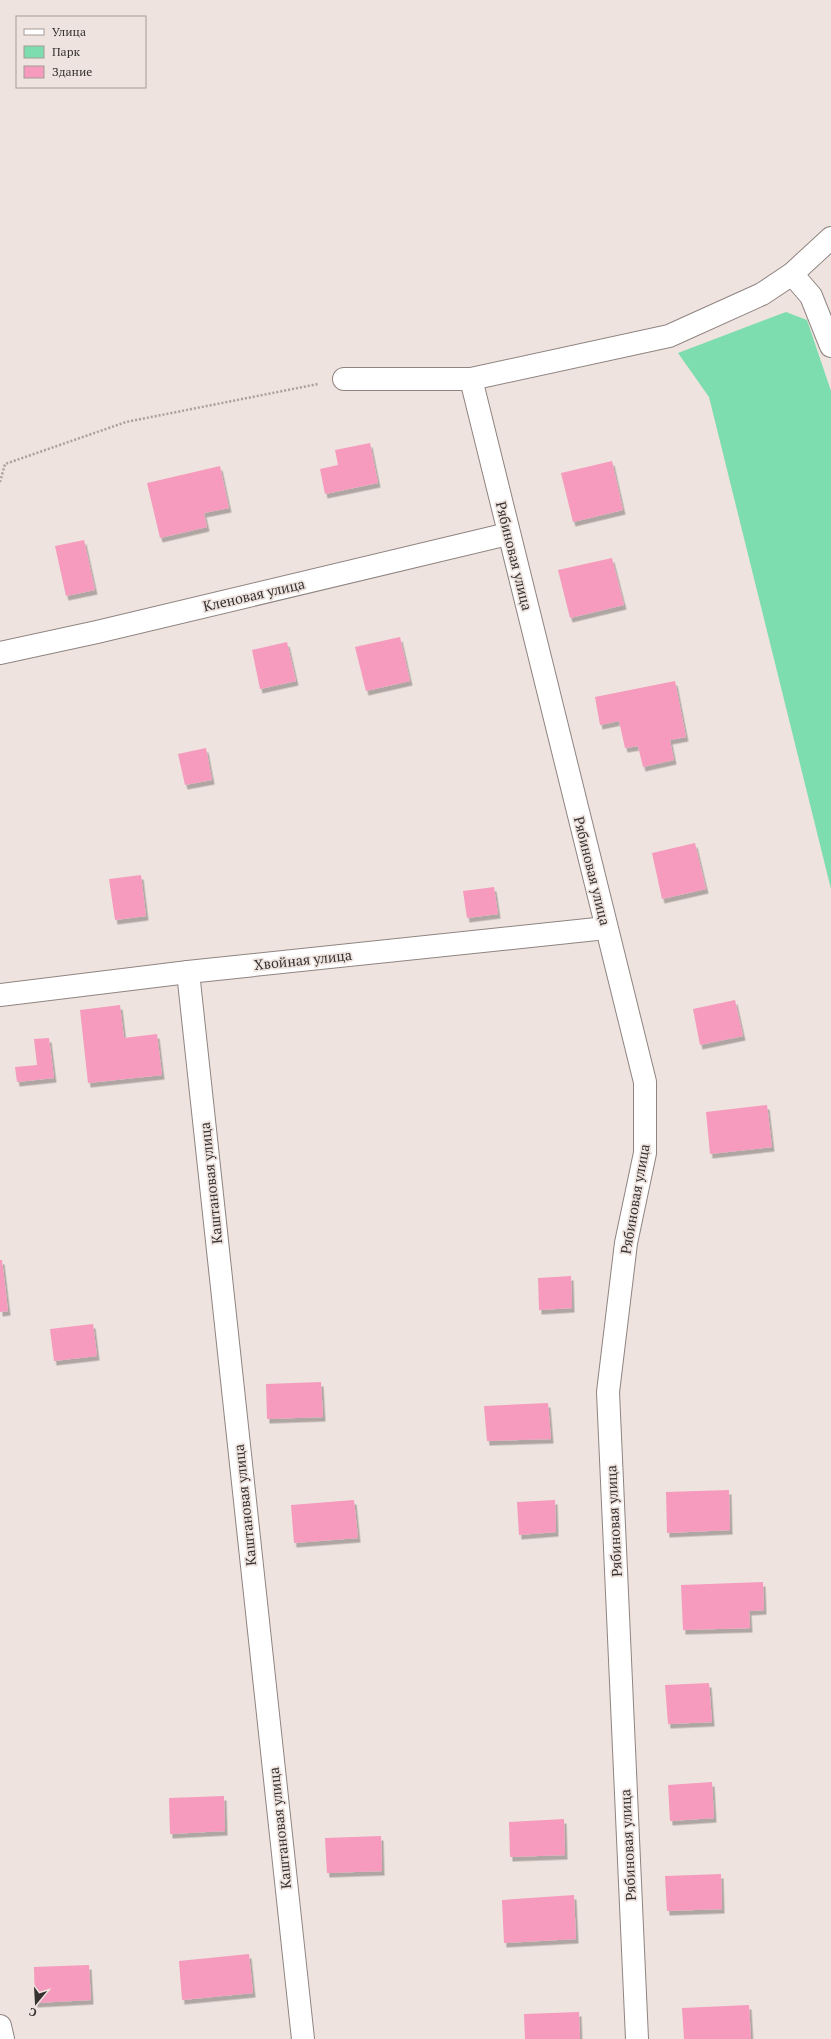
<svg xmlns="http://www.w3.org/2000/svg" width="831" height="2039" viewBox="0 0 831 2039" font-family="'PT Serif',serif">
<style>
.green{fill:#7dddaf}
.building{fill:#f69bbd;filter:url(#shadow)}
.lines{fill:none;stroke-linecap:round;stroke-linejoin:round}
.minor-casing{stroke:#8f8480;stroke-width:24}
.path{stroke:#a9a09c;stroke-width:2.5;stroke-dasharray:2 2;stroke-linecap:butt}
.minor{stroke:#fff;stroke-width:22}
.labels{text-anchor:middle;stroke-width:3.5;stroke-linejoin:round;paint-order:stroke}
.street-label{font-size:14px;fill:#363230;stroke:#eee3de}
</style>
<defs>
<filter id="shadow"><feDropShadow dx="2.5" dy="4.5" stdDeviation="0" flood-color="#0004"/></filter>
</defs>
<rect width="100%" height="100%" fill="#eee3de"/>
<!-- green -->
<polygon class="green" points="786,312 807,320 831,391 831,889 709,397 678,353"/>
<!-- building -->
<g class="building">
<polygon points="370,443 378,483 325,494 320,469 338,465 335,450"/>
<polygon points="612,461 623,510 573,522 561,473"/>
<polygon points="220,466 229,508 204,513 207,527 160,538 147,483"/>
<polygon points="84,540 95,590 66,596 55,546"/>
<polygon points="612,558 624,605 570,618 558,570"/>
<polygon points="400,637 410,681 366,691 355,647"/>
<polygon points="287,642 296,681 260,689 252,650"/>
<polygon points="675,681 686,737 670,740 674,760 643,767 638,746 625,748 619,721 600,725 595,697"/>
<polygon points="206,748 212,780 185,785 178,754"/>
<polygon points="695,843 706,889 662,899 652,853"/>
<polygon points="141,875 146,916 115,920 109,879"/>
<polygon points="494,887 498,914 467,918 463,891"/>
<polygon points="735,1000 743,1036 700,1045 693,1009"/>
<polygon points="120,1005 124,1038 157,1034 162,1075 88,1083 80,1010"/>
<polygon points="49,1038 54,1078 17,1082 15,1067 37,1065 34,1039"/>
<polygon points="767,1105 772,1147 710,1154 706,1112"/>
<polygon points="0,1260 2,1260 8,1311 0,1312"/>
<polygon points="571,1276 572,1308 539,1310 538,1278"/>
<polygon points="93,1324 97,1356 54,1361 50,1329"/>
<polygon points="321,1382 323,1417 267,1419 266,1384"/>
<polygon points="548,1403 551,1439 487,1441 484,1406"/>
<polygon points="729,1490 730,1530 667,1533 666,1492"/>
<polygon points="354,1500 358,1538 294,1543 291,1505"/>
<polygon points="555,1500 556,1532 519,1535 517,1502"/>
<polygon points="763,1582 764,1610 749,1611 750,1628 683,1630 681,1585"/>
<polygon points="709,1683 712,1722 668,1724 665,1685"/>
<polygon points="712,1782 714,1818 670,1821 668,1785"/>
<polygon points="224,1796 225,1831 170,1834 169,1798"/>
<polygon points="564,1819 565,1855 510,1857 509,1822"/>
<polygon points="381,1836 382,1871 327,1873 325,1838"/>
<polygon points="721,1874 722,1909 667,1911 665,1876"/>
<polygon points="574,1895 576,1939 504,1943 502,1900"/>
<polygon points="249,1954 253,1993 182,2000 179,1961"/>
<polygon points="89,1965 91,2000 35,2003 34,1967"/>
<polygon points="749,2005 751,2039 684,2039 682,2008"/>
<polygon points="579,2012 580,2039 525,2039 524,2014"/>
</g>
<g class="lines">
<defs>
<g id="minor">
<polyline points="792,274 811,296 831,346"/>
<polyline points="344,379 471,379 669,336 762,294 792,274 831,238"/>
<polyline points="471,379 645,1082 645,1153 626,1243 608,1392 637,2039"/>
<polyline points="0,653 97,632 508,534"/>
<polyline points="188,972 303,2039"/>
<polyline points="0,995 188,972 606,928"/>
<polyline points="0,2026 3,2039"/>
</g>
</defs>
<!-- minor casing -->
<use href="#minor" class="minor-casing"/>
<!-- path -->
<polyline class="path" points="0,482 5,464 126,422 318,384"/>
<!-- minor -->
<use href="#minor" class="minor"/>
</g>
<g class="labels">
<!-- street labels -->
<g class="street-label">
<text transform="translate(514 556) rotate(76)" y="5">Рябиновая улица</text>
<text transform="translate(254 595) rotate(-13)" y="5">Кленовая улица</text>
<text transform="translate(592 871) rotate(76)" y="5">Рябиновая улица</text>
<text transform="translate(303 960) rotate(-6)" y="5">Хвойная улица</text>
<text transform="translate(211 1183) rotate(-96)" y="5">Каштановая улица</text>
<text transform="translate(635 1199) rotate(-80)" y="5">Рябиновая улица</text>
<text transform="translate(245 1505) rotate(-96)" y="5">Каштановая улица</text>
<text transform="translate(614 1521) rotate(-93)" y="5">Рябиновая улица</text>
<text transform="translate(280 1828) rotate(-96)" y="5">Каштановая улица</text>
<text transform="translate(628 1845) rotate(-93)" y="5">Рябиновая улица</text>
</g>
</g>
<!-- legend -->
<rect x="16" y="16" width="130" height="72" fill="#eee3de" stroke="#a49c98"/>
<rect x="24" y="29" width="20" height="6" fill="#ffffff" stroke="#a49c98"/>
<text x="52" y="36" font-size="12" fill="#363230">Улица</text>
<rect x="24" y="46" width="20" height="12" fill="#7dddaf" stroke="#a49c98"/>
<text x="52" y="56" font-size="12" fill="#363230">Парк</text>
<rect x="24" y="66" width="20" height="12" fill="#f69bbd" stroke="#a49c98"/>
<text x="52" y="76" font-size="12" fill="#363230">Здание</text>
<!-- north arrow -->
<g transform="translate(36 2003) rotate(198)" stroke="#eee3de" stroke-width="3" paint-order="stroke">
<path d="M0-3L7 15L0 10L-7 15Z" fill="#363230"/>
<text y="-6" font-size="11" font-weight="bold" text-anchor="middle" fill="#363230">С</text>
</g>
</svg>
